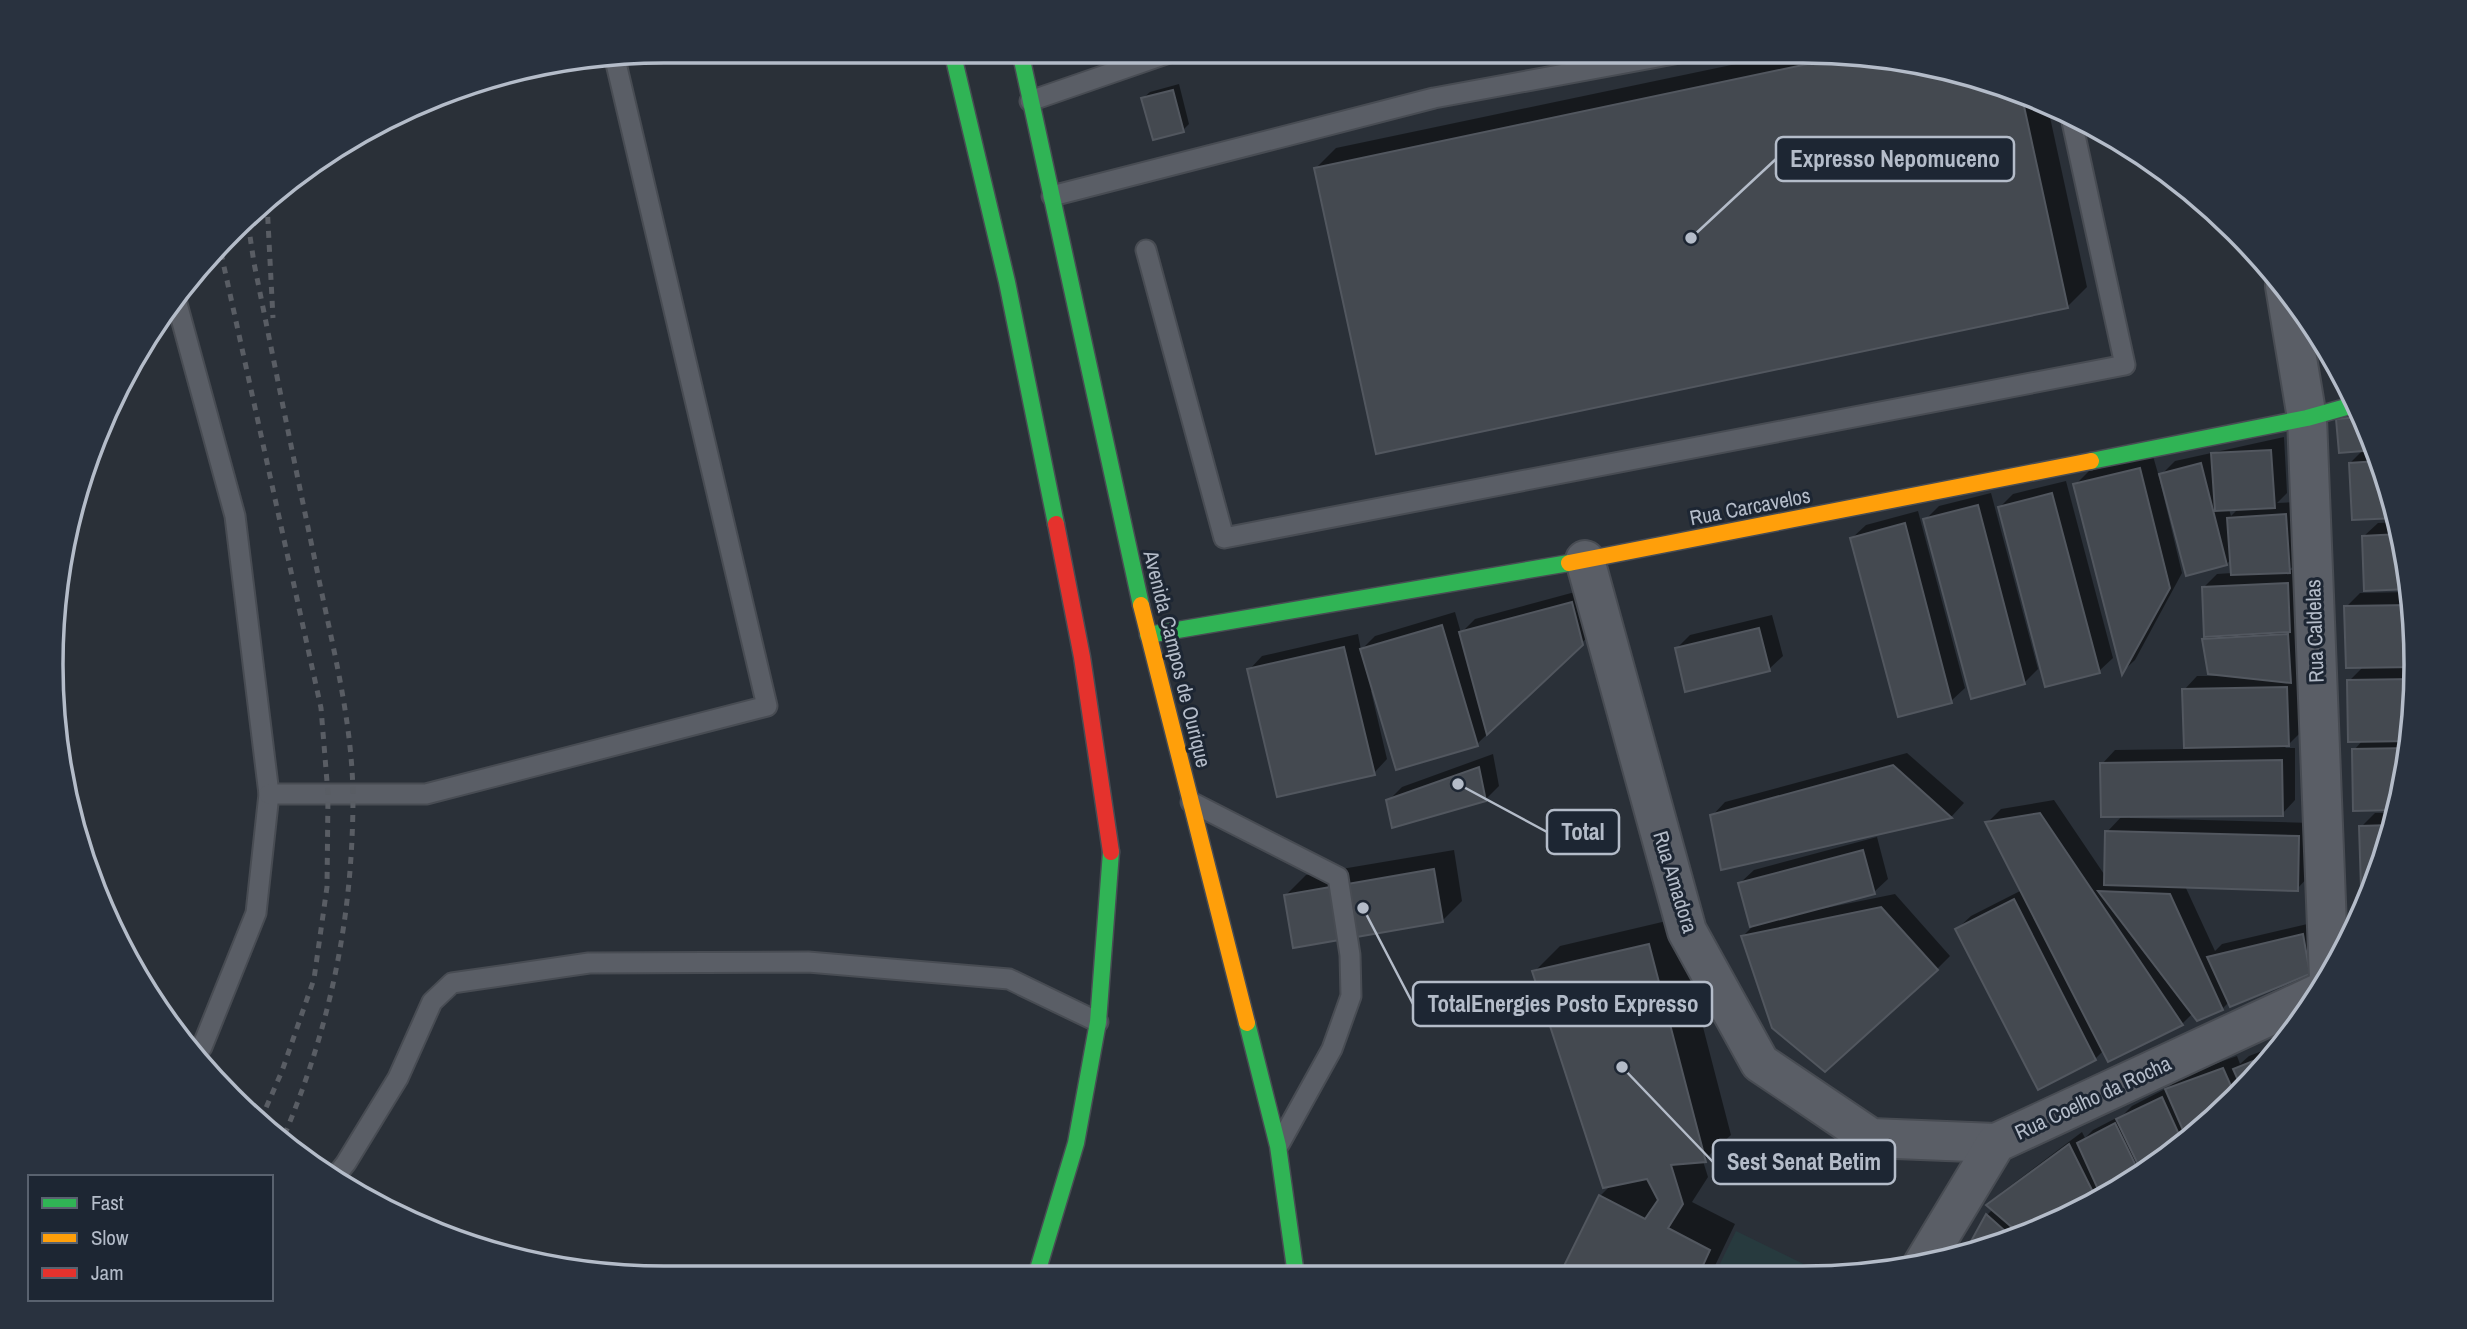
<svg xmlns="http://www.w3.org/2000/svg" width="2467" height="1329" viewBox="0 0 2467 1329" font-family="'Archivo Narrow',sans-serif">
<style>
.green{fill:#273a3e}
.shadow{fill:#0007;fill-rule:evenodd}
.building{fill:#444950;stroke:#52575f;stroke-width:2}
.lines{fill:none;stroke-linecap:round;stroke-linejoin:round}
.lane-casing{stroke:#484c53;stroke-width:23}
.street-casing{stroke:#484c53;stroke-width:42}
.fast-casing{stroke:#484c53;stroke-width:19}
.slow-casing{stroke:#484c53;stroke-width:19}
.jam-casing{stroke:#484c53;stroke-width:19}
.lane{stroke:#5a5e66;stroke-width:19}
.street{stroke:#5a5e66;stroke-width:38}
.fast{stroke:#30b455;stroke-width:16}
.slow{stroke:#ff9f0a;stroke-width:16}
.jam{stroke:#e5322d;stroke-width:16}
.rail{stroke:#595d64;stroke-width:5;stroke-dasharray:7 7;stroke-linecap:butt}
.labels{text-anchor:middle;stroke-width:6;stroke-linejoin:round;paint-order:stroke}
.street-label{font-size:21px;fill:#b4bcc9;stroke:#1d2633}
.rim{fill:none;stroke:#b4bcc9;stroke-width:3.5}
.leader{fill:none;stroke:#b4bcc9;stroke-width:2.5}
.callout-dot{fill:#b4bcc9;stroke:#1d2633;stroke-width:2.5}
.callout{fill:#1d2633;stroke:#b4bcc9;stroke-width:2.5}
.callout-label{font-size:23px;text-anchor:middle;font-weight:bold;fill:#b4bcc9}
</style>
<rect width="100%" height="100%" fill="#2a3038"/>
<!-- green -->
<polygon class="green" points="1736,1231 1822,1273 1715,1274"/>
<!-- shadow -->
<g class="shadow">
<polygon points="1793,52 1842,52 1962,72 2048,108 2087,287 2067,307 1316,168 1336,148"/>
<polygon points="1179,84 1189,124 1183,130 1143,98 1150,92"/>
<polygon points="2358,406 2395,505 2397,516 2354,518 2350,463 2364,449"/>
<path d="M 2284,437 L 2287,493 L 2277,503 L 2299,502 L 2303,557 L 2289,570 L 2301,570 L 2304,668 L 2297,675 L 2300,675 L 2302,731 L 2285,748 L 2295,748 L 2295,800 L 2282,814 L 2130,815 L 2130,818 L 2312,823 L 2310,875 L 2297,889 L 2185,886 L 2215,951 L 2222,944 L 2316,922 L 2323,959 L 2309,972 L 2229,1002 L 2222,1009 L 2193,1013 L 2182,1024 L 2104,1050 L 2095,1059 L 1957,929 L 1971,916 L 2022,890 L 1988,822 L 2001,809 L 2054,800 L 2106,877 L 2107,832 L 2123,815 L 2102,764 L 2115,750 L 2186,749 L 2184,690 L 2197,676 L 2223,676 L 2204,639 L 2209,634 L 2203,588 L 2217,574 L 2232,573 L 2231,559 L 2227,564 L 2163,480 L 2160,481 L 2182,573 L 2135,660 L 2122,672 L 2075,485 L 2089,471 L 2153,456 L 2159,477 L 2175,461 ZM 2239,508 L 2231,516 L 2229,509 Z"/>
<polygon points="2066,481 2113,658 2099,671 2000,507 2013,494"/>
<polygon points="1991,493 2038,669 2024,683 1925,520 1939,506"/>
<polygon points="1918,511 1965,688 1951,701 1852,538 1866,525"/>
<polygon points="2398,522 2409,588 2366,589 2364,536 2378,523"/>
<polygon points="1586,589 1595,630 1477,744 1374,690 1371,691 1387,759 1374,773 1249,670 1262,656 1358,634 1361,650 1375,636 1455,612 1461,633 1475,619"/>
<polygon points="2410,592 2415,624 2411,744 2396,809 2354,750 2363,740 2349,681 2364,666 2346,607 2360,593"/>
<polygon points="1772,615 1783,656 1769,669 1676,649 1690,635"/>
<polygon points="1907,753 1964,803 1952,816 1722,868 1712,816 1725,802"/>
<polygon points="1493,754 1499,786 1485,800 1388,801 1402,787"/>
<polygon points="2375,813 2395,813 2384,861 2361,827"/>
<polygon points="1877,837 1888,879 1874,892 1821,906 1821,909 1895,894 1950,956 1937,969 1743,936 1752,927 1740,883 1754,870"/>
<polygon points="1454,850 1462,901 1442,921 1286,895 1306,875"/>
<polygon points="1675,919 1731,1135 1703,1161 1708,1177 1692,1202 1735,1224 1711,1274 1561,1274 1600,1196 1612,1184 1534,972 1560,946"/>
<polygon points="2283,1043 2264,1069 2143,1175 2000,1246 1966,1253 1987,1215 1993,1209 1989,1205 2002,1192 2082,1132 2085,1138 2093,1130 2124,1114 2132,1106 2169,1087 2181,1076 2237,1056 2240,1064 2249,1056"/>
</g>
<!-- building -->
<g class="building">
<polygon points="1855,54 1962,72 2022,97 2068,308 1376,454 1314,168"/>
<polygon points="1173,90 1184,132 1153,140 1141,98"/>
<polygon points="2362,417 2375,450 2339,453 2336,419"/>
<polygon points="2271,450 2275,508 2215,511 2211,453"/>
<polygon points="2378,461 2395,505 2397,518 2352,520 2349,463"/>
<polygon points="2201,463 2227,565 2186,576 2159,474"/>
<polygon points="2140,468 2170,588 2122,675 2073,484"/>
<polygon points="2052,493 2100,673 2045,687 1998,507"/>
<polygon points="1978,505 2025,684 1971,699 1923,519"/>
<polygon points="2286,514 2290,573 2231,575 2227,518"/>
<polygon points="1905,523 1952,703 1898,717 1850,538"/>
<polygon points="2400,534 2409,589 2364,591 2362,536"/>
<polygon points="2288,583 2290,632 2204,637 2202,587"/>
<polygon points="1572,602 1583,645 1487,735 1459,632"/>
<polygon points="2412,605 2415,624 2414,667 2346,668 2344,606"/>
<polygon points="1442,625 1478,746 1396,770 1360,649"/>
<polygon points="1759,628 1770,671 1685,692 1675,648"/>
<polygon points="2288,634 2291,683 2208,674 2202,639"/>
<polygon points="1344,647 1375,775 1277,797 1247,669"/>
<polygon points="2413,679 2411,741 2348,742 2347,680"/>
<polygon points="2287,687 2289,746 2184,748 2182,689"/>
<polygon points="2410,748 2396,810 2353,811 2352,749"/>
<polygon points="2282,760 2283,816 2101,817 2100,763"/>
<polygon points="1893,765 1952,818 1721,870 1710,815"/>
<polygon points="1479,767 1486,801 1392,828 1386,800"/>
<polygon points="2040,813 2183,1025 2108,1062 1985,822"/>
<polygon points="2392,825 2384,861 2372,888 2361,888 2359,826"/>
<polygon points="2105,831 2299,836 2298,891 2104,885"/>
<polygon points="1863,850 1875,894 1750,927 1738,883"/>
<polygon points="1434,869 1443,922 1293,948 1284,895"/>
<polygon points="2098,891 2170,894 2223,1010 2197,1021"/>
<polygon points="2014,899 2096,1060 2038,1090 1955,929"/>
<polygon points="1881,907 1938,970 1825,1072 1772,1028 1741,936"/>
<polygon points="2303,934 2310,974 2230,1007 2207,957"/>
<polygon points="1649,944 1706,1162 1671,1165 1683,1204 1668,1228 1710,1250 1699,1274 1560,1274 1599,1195 1645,1219 1658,1200 1647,1179 1603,1188 1532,971"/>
<polygon points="2276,1052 2264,1069 2242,1089 2233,1069"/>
<polygon points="2223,1068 2235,1095 2186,1137 2165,1089"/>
<polygon points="2162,1097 2182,1141 2143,1175 2116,1119"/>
<polygon points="2115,1123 2141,1176 2101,1196 2077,1143"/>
<polygon points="2069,1144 2096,1198 2021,1235 1986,1205"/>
<polygon points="1986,1214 2014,1239 2000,1246 1964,1254"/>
</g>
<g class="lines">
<defs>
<g id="lane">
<polyline points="1030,101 1175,51"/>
<polyline points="1052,196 1434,98 1685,52"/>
<polyline points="1146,250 1224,538 2125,365 2071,117"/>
<polyline points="176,300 235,516 269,794 256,913 202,1047 195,1056"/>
<polyline points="269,794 426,794 767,706 615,59"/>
<polyline points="1191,802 1338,877 1350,955 1351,996 1332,1049 1280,1143"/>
<polyline points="335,1177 346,1163 398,1078 432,1002 452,983 589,963 808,962 1009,979 1098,1022"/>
</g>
<g id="street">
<polyline points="2285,286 2307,418 2329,978"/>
<polyline points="1585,560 1687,931 1760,1063 1871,1138 1996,1143"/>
<polyline points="1923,1264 1996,1143 2319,993"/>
</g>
<g id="fast">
<polyline points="952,51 1007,282 1056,524"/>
<polyline points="1020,51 1141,605"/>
<polyline points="2091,461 2307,418 2357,404"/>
<polyline points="1148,635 1569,563"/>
<polyline points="1247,1023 1278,1146 1296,1275"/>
<polyline points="1036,1276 1076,1143 1098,1022 1111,852"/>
</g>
<g id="slow">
<polyline points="1569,563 2091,461"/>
<polyline points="1141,605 1247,1023"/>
</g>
<polyline id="jam" points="1056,524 1082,657 1111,852"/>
</defs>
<!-- lane casing -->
<use href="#lane" class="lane-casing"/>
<!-- street casing -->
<use href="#street" class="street-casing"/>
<!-- fast casing -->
<use href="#fast" class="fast-casing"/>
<!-- slow casing -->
<use href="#slow" class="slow-casing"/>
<!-- jam casing -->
<use href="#jam" class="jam-casing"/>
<!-- lane -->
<use href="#lane" class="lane"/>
<!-- street -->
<use href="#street" class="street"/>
<!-- fast -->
<use href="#fast" class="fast"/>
<!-- slow -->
<use href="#slow" class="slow"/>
<!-- jam -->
<use href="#jam" class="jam"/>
<!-- rail -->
<g class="rail">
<polyline points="267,203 273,318"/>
<path d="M 248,223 L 254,263 C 275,367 296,471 318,575 C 333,648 352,721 353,795 C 353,916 331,1025 284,1136"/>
<polyline points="221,253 321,708 328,794 327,887 314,979 282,1071 262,1117"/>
</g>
</g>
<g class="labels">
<!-- street labels -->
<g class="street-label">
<text transform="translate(1750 507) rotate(-11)" y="7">Rua Carcavelos</text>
<text transform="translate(2315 631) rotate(-92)" y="7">Rua Caldelas</text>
<text transform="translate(1177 659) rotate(76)" y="7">Avenida Campos de Ourique</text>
<text transform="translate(1675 882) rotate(73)" y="7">Rua Amadora</text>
<text transform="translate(2093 1098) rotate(-25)" y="7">Rua Coelho da Rocha</text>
</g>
</g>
<!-- crop -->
<path d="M0 0H2467V1329H0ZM664 63H1803A601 601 0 0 1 2404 664V665A601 601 0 0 1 1803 1266H664A601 601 0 0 1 63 665V664A601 601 0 0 1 664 63Z" fill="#29323f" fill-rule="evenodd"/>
<path class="rim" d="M664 63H1803A601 601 0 0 1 2404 664V665A601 601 0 0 1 1803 1266H664A601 601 0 0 1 63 665V664A601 601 0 0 1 664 63Z"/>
<!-- callouts -->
<path class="leader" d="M1691 238L1776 159M1458 784L1547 832M1363 908L1413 1004M1622 1067L1713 1162"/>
<g class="callout-dot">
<circle cx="1691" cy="238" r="7"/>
<circle cx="1458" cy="784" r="7"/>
<circle cx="1363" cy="908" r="7"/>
<circle cx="1622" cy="1067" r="7"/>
</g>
<g class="callout">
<rect x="1776" y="137" width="238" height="44" rx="7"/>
<rect x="1547" y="810" width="72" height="44" rx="7"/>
<rect x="1413" y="982" width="299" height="44" rx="7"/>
<rect x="1713" y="1140" width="182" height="44" rx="7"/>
</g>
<g class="callout-label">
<text x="1895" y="167">Expresso Nepomuceno</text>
<text x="1583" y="840">Total</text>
<text x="1563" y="1012">TotalEnergies Posto Expresso</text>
<text x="1804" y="1170">Sest Senat Betim</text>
</g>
<!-- legend -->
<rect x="28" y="1175" width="245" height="126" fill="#1d2633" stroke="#59626f" stroke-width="2"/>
<rect x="42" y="1198" width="35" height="10" fill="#30b455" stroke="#59626f" stroke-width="2"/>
<text x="91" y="1210" font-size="21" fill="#b4bcc9">Fast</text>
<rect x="42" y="1233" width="35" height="10" fill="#ff9f0a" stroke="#59626f" stroke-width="2"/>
<text x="91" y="1245" font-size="21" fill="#b4bcc9">Slow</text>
<rect x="42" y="1268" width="35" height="10" fill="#e5322d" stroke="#59626f" stroke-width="2"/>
<text x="91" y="1280" font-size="21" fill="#b4bcc9">Jam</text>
</svg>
